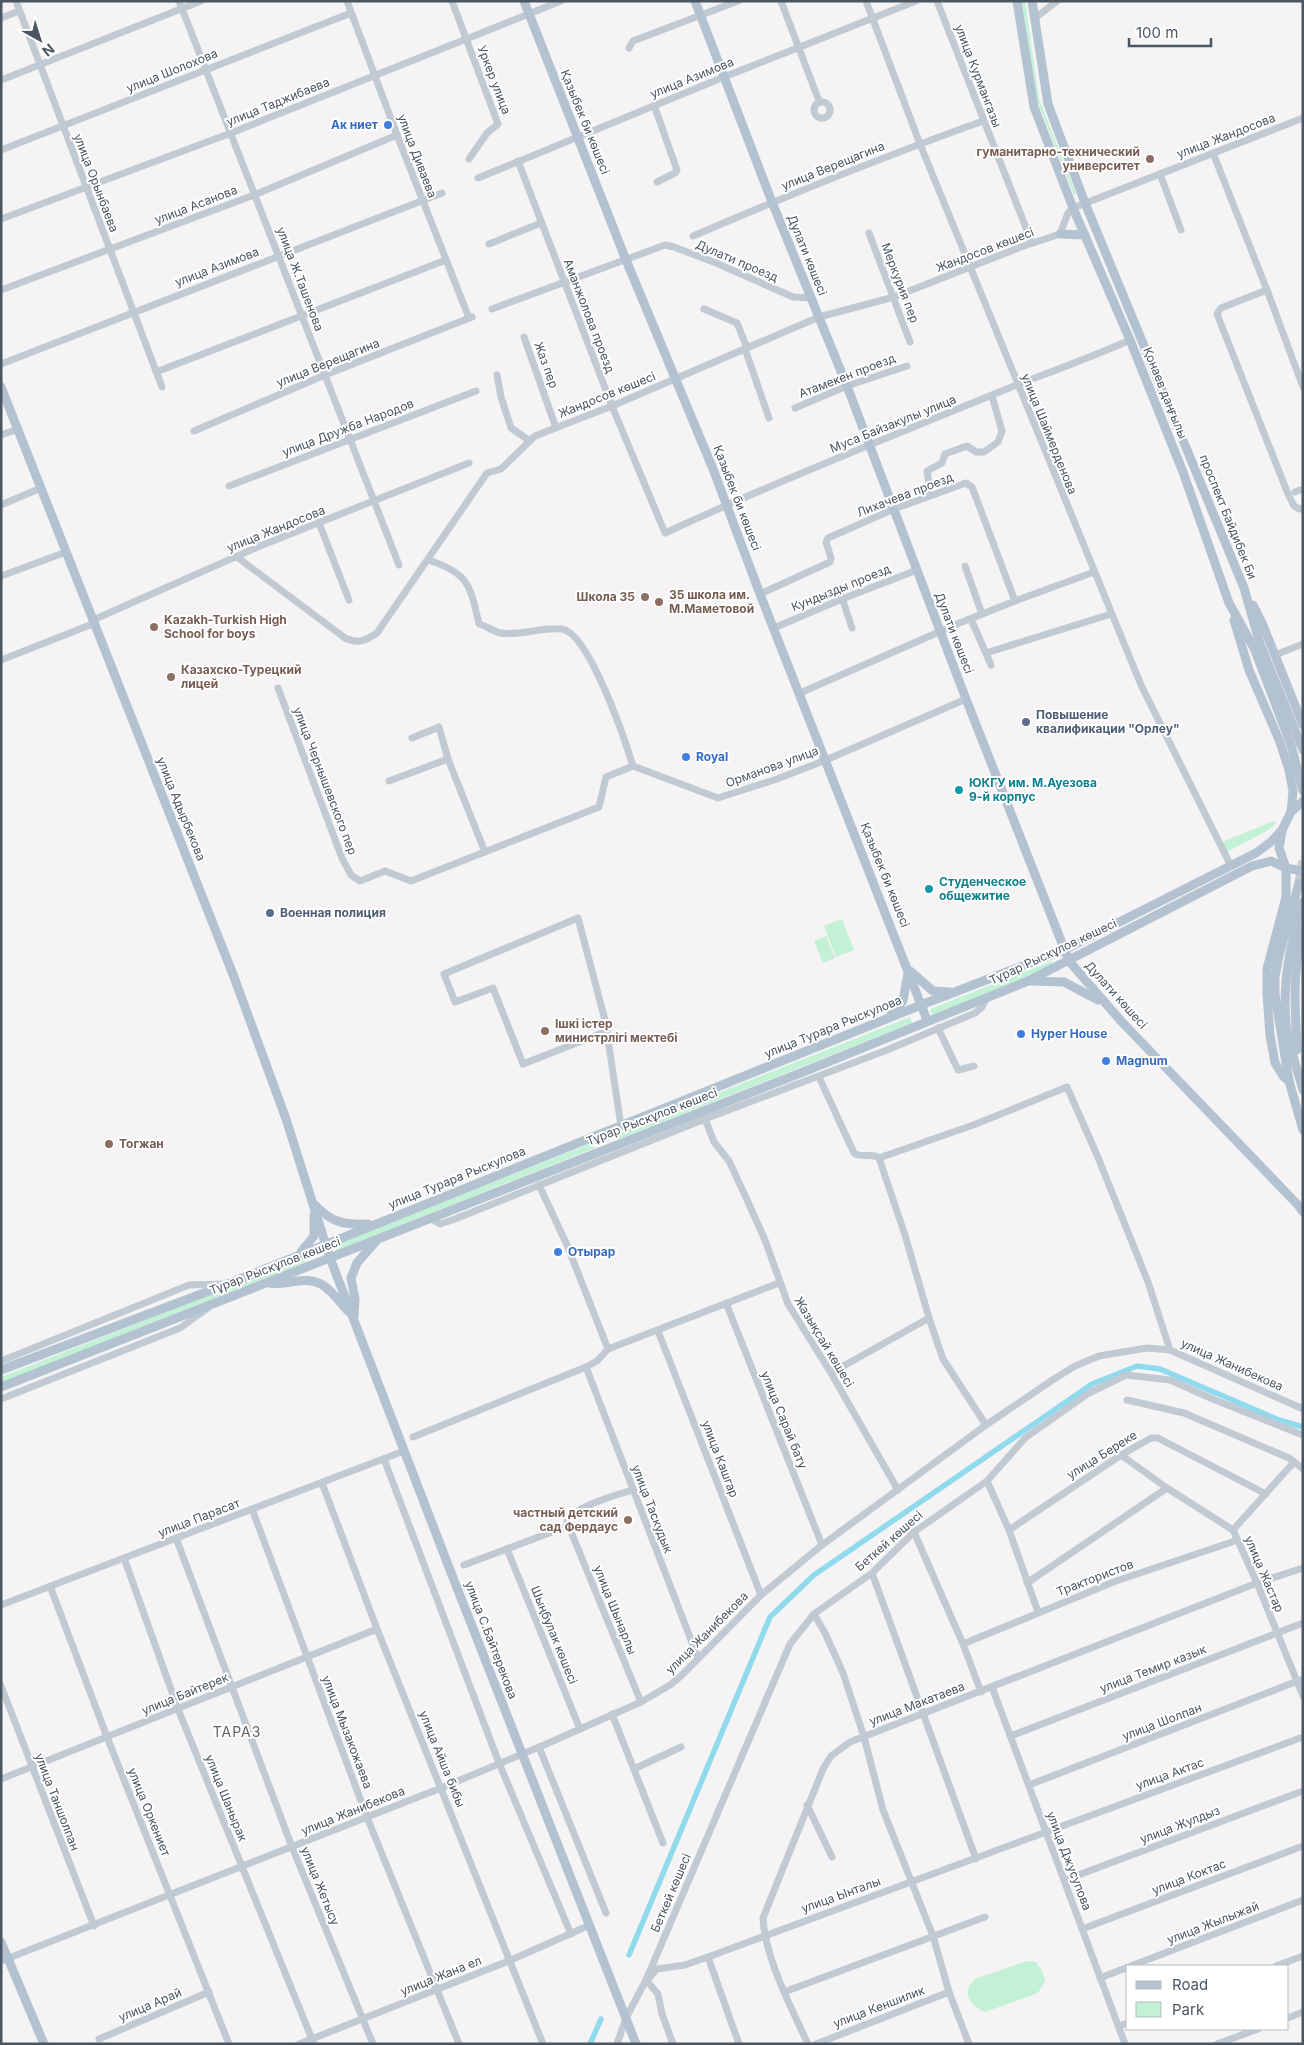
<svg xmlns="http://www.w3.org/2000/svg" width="1304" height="2045" viewBox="0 0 1304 2045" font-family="Inter,sans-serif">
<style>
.green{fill:#c3f1d5}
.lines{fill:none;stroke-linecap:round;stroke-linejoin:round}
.canal{stroke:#90daee;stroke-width:5.5}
.major-tunnel{stroke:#caccce;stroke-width:9;stroke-dasharray:9 4.5;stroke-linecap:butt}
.minor{stroke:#c1cad2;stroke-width:7}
.major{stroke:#b3c2d1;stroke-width:9}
.shop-dot{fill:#3f7fe0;stroke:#fff;stroke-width:2}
.education-dot{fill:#8d6e63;stroke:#fff;stroke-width:2}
.service-dot{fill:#5c6f8a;stroke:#fff;stroke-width:2}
.culture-dot{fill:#0f9aa8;stroke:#fff;stroke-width:2}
.labels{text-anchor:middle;stroke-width:4;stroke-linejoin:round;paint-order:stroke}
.street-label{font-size:12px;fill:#4a5661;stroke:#fff}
.shop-label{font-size:12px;font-weight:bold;fill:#366cbe;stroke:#fff;text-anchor:start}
.education-label{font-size:12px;font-weight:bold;fill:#785e54;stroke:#fff;text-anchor:start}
.service-label{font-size:12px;font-weight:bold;fill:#4e5e75;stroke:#fff;text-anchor:start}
.culture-label{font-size:12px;font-weight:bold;fill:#0d838f;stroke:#fff;text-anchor:start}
.neighbourhood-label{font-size:14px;letter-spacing:1px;fill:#5f6368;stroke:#fff}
</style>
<rect width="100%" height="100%" fill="#f5f3f3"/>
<!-- green -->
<g class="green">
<polygon points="1022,1 1025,1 1039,99 1076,194 1074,195 1037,100"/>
<polygon points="1274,821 1276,823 1270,829 1227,852 1222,842"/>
<polygon points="842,919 854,950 836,957 824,926"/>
<polygon points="826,936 835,958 823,963 814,941"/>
<polygon points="1052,961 1054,966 932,1015 930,1009"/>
<polygon points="910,1017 912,1023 617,1140 614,1134"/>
<polygon points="592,1143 595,1148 336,1251 334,1245"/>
<polygon points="304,1258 306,1262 1,1383 1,1377"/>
<path d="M 1027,1961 L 1036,1962 L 1042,1971 L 1045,1981 L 1038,1993 L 985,2012 C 969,2005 961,1992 975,1979 Z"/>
</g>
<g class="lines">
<!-- canal -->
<g class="canal">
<polyline points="629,1955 770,1617 814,1575 1092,1384 1137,1366 1160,1369 1279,1420 1303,1427"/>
<polyline points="590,2044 601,2019"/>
</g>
<!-- major-tunnel -->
<polyline class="major-tunnel" points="1299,883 1303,860"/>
<!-- minor -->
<g class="minor">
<polyline points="16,1 162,387"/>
<polyline points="179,1 399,565"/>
<polyline points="347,1 397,135 469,318"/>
<polyline points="452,1 498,124 487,133 469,159"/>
<polyline points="781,1 819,101"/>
<polyline points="866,1 920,144 1141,685 1231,866"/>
<polyline points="937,1 1032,243"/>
<polyline points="1,18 19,11"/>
<polyline points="1034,19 1057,1"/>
<polyline points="629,48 633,41 738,1"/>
<polyline points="1,80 201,1"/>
<circle cx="822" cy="110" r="8"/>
<polyline points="654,105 677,170 675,173 657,182"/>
<polyline points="1,150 351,13"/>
<polyline points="1213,153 1267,290 1221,308 1217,314 1288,494 1294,506 1299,509 1303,508"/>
<path d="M 518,161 L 612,406 L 665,533 C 780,480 897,434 1014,386 C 1053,371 1092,357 1130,340"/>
<polyline points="1160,174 1181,230"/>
<polyline points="478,178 724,77 916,1"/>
<polyline points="1,219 231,133 561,1"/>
<polyline points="869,233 910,342"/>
<path d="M 693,236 C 789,195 885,156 983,121"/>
<polyline points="489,244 541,223"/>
<polyline points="1,290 254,195 397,135"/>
<polyline points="1267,290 1303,387"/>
<polyline points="492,309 665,245 674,247 716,263 793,297 811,298"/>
<polyline points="704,309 737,323 747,348"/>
<polyline points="524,337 556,428"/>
<polyline points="745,349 769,418"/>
<polyline points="1,364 442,193"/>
<polyline points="156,372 446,260"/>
<polyline points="497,375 501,397 511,428 530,441"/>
<polyline points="795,408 847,386 907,366"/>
<polyline points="194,431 325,375 472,317"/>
<polyline points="1,435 18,429"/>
<polyline points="229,486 476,391"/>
<polyline points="1295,492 1303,489"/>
<polyline points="927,497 929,483 927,471 942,463 945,454 967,446 976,452 984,452 998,442 1002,431 992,396"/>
<polyline points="1,505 41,488"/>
<polyline points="319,523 349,600"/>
<path d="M 237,557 L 345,638 C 358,644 365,641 377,633 L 487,473 L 501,469 L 535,436 L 612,406 L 819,317 L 894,297 L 1021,247 L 1060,234 L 1068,213 L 1073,208 L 1303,118"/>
<path d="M 428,560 C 469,573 470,585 479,624 C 486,626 493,631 500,633 C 518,636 543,627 562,629 C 589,633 625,740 633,766"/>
<polyline points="965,566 982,614"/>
<polyline points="1,576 66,552"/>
<polyline points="839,589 852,628"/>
<polyline points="760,594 830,562 831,558 826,542 828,538 894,509 966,483 972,487 1015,601"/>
<polyline points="971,619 991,665"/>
<polyline points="93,620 260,546 469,463"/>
<polyline points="774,628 842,599 917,570"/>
<polyline points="986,653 1111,614"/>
<polyline points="1275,655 1303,644"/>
<polyline points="1,660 95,623"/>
<polyline points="278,688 342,858 351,875 360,881 385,871 411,881 599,807 606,777 633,766 718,798 777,779 826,760 966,699"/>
<polyline points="800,693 957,624 1015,601 1094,572"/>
<polyline points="412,738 439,727 448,759"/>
<polyline points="389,781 448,759 485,852"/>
<polyline points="938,1028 958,1070 974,1066"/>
<polyline points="607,1031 523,1064 493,988 455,1002 444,974 578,918 605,1020 621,1126"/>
<path d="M 819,1077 L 854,1153 C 862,1159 872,1152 879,1158 L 905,1235 L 929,1318 L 943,1359 L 986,1425"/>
<polyline points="705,1119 714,1142 729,1161 749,1204 765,1240 788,1304 831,1373 898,1490"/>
<polyline points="879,1158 976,1124 1067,1087 1097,1155 1148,1282 1170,1350"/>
<polyline points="539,1185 567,1245 608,1349"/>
<polyline points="430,1218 440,1224 455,1219 705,1119 887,1050 975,1013 982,1007 987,997"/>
<polyline points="726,1303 822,1545"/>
<polyline points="658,1331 761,1595"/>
<polyline points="1,1361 189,1285 222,1284"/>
<polyline points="586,1367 698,1658"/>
<polyline points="831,1373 929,1318"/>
<polyline points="1,1399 180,1328 208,1308"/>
<polyline points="1127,1400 1184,1413 1289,1458 1303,1469"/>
<polyline points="413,1437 586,1367 597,1361 608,1349 779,1283"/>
<polyline points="1121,1455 1167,1488 1233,1530 1257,1583 1303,1696"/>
<polyline points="384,1459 499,1763 571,1934"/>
<polyline points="987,1481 1009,1530 1038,1612"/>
<polyline points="322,1483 377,1629 543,2044"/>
<path d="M 632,1490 C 617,1495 571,1507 567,1522 L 641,1702"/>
<polyline points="252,1509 367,1817 459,2044"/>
<polyline points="1009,1530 1121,1455 1151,1438 1158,1438 1266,1494"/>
<polyline points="1233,1530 1294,1462"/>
<polyline points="914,1532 963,1644 981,1692"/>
<polyline points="176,1538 292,1847 373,2044"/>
<polyline points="507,1549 580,1729"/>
<polyline points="124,1558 178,1709 314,2044"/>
<polyline points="464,1565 568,1526"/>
<polyline points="872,1573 976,1859"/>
<polyline points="1027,1583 1167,1488"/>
<polyline points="50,1586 107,1737 229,2044"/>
<polyline points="1,1605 404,1451"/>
<polyline points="814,1614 825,1633 843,1673 864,1737 883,1810 933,1936 949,1992 969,2044"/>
<polyline points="963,1644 1116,1581 1238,1540"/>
<polyline points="1,1686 94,1926"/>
<polyline points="992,1687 1125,2044"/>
<polyline points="612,1714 663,1843"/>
<polyline points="1011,1736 1303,1623"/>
<polyline points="539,1747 606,1913"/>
<polyline points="634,1769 681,1747"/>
<polyline points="1,1779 377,1629"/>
<polyline points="1029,1785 1303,1679"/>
<polyline points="807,1805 832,1857"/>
<polyline points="1065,1880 1303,1791"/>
<polyline points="1082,1929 1303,1846"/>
<polyline points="708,1957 739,2044"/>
<polyline points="1,1961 441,1788 544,1745 641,1702 670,1685 681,1676 761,1595 822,1545 986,1425 1054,1379 1075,1366 1099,1356 1147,1348 1170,1350 1303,1409"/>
<polyline points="1131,1966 1303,1900"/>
<polyline points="1276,1966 1303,1956"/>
<polyline points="649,1978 657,1969 685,1965 708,1957 1303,1737"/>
<polyline points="1100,1978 1128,1967"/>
<polyline points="646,1980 658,1994 662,2014 673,2044"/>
<polyline points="784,1992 985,1917"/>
<polyline points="1288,2018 1303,2012"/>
<polyline points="1119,2026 1128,2023"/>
<polyline points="99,2039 209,1992"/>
<polyline points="299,2044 511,1960 590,1925"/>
<polyline points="617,2044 626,2018 646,1980 790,1644 814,1614 872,1573 914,1532 987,1481 1025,1438 1089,1393 1126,1375 1170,1380 1215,1400 1303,1435"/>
<path d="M 808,2044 C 791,2007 765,1958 763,1918 L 823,1769 L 831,1756 L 850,1742 L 1257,1583 L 1303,1568"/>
<polyline points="816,2044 949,1992"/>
<polyline points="1217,2044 1258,2029"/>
</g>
<!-- major -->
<g class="major">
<polyline points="524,1 626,260 713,469 760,594 927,1020"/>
<polyline points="695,1 772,202 847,386 966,699 1069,961 1121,1021 1298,1205 1303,1212"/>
<polyline points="1017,1 1034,107 1073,208 1130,340 1183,472 1229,603 1254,648 1291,745 1303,791"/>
<polyline points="1032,1 1048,104 1085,203 1244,588 1260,644 1303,750"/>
<polyline points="1060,234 1085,235"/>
<polyline points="1,387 234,977 286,1119 330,1258 450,1570 636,2044"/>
<polyline points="1253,605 1262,623 1303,725"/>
<polyline points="1234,620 1249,670 1280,742 1289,770 1293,791 1291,812"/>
<polyline points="1282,831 1279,848 1286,868 1286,897 1267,969 1267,994 1270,1035 1275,1063 1283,1076 1289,1081"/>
<polyline points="1299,883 1279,956 1275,976 1275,995 1289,1081 1303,1130"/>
<path d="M 1303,902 C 1291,942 1282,981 1286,1023 C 1288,1045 1297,1068 1303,1090"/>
<polyline points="910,971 933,991 950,992"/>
<polyline points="1031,981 1064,982 1098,1000"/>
<polyline points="891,1015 903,1001 908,973"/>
<path d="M 1297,1050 C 1295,1009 1292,969 1303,930"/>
<path d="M 315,1205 C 332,1223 344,1225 368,1224"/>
<polyline points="301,1252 314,1236 314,1215"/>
<path d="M 270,1283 C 280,1285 288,1282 298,1281 C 325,1277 332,1294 349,1312"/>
<polyline points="354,1317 355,1299 351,1278 357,1263 376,1241"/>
<polyline points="1,1370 230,1283 921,1005 1064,950 1256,853 1272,841 1282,830 1291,812 1303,801"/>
<polyline points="1,1387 798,1074 1028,981 1252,866 1271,861 1286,868 1303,871"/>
<polyline points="1,1942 44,2044"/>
</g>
</g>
<!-- markers -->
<g class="shop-dot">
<circle cx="388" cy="125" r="5"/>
<circle cx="686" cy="757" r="5"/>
<circle cx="1021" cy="1034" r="5"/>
<circle cx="1106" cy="1061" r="5"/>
<circle cx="558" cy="1252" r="5"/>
</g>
<g class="education-dot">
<circle cx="1150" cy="159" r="5"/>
<circle cx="645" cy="597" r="5"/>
<circle cx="659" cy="602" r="5"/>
<circle cx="154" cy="627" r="5"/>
<circle cx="171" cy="677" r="5"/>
<circle cx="545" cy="1031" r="5"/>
<circle cx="109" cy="1144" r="5"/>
<circle cx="628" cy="1520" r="5"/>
</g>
<g class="service-dot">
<circle cx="1026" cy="722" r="5"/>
<circle cx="270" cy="913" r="5"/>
</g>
<g class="culture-dot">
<circle cx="959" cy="790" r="5"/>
<circle cx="929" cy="889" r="5"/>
</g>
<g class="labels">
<!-- street labels -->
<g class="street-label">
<text transform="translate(172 71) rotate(-22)" y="4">улица Шолохова</text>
<text transform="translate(978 76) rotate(69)" y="4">улица Курмангазы</text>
<text transform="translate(692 78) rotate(-22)" y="4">улица Азимова</text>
<text transform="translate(494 80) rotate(69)" y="4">Уркер улица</text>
<text transform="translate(278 102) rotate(-22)" y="4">улица Таджибаева</text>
<text transform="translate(585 122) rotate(68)" y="4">Қазыбек би көшесі</text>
<text transform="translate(1226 136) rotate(-21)" y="4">улица Жандосова</text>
<text transform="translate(417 156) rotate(69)" y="4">улица Диваева</text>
<text transform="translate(833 166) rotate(-22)" y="4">улица Верещагина</text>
<text transform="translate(96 183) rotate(69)" y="4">улица Орынбаева</text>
<text transform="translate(196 205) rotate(-21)" y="4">улица Асанова</text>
<text transform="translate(985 250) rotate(-21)" y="4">Жандосов көшесі</text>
<text transform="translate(807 255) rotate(68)" y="4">Дулати көшесі</text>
<text transform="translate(737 261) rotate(23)" y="4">Дулати проезд</text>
<text transform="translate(217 267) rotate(-21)" y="4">улица Азимова</text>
<text transform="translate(300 279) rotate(69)" y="4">улица Ж.Ташенова</text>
<text transform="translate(900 283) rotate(69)" y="4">Меркурия пер</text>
<text transform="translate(589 316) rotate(69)" y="4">Аманжолова проезд</text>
<text transform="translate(328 363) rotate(-22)" y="4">улица Верещагина</text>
<text transform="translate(546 365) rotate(70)" y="4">Жаз пер</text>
<text transform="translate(847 376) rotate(-21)" y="4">Атамекен проезд</text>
<text transform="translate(1165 393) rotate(68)" y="4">Қонаев даңғылы</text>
<text transform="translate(607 395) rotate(-22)" y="4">Жандосов көшесі</text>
<text transform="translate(893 424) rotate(-22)" y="4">Муса Байзакулы улица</text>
<text transform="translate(348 428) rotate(-21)" y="4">улица Дружба Народов</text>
<text transform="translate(1049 434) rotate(68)" y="4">улица Шаймерденова</text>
<text transform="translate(905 495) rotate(-21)" y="4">Лихачева проезд</text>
<text transform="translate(737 498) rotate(69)" y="4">Қазыбек би көшесі</text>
<text transform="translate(1228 517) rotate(68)" y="4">проспект Байдибек Би</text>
<text transform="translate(276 529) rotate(-22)" y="4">улица Жандосова</text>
<text transform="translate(841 588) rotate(-22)" y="4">Кундызды проезд</text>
<text transform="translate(954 633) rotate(69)" y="4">Дулати көшесі</text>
<text transform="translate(772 767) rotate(-20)" y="4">Орманова улица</text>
<text transform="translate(325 781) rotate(69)" y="4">улица Чернышевского пер</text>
<text transform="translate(181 809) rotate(68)" y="4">улица Адырбекова</text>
<text transform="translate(885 875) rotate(68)" y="4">Қазыбек би көшесі</text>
<text transform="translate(1053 952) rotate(-25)" y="4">Тұрар Рыскұлов көшесі</text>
<text transform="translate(1116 995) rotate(48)" y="4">Дулати көшесі</text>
<text transform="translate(833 1027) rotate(-22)" y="4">улица Турара Рыскулова</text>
<text transform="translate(652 1117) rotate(-21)" y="4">Тұрар Рыскұлов көшесі</text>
<text transform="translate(457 1178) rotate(-22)" y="4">улица Турара Рыскулова</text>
<text transform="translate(275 1266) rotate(-21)" y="4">Тұрар Рыскұлов көшесі</text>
<text transform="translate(824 1342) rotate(59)" y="4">Жазықсай көшесі</text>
<text transform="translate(1232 1365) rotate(24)" y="4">улица Жанибекова</text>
<text transform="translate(784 1420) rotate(68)" y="4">улица Сарай бату</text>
<text transform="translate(1102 1455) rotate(-32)" y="4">улица Береке</text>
<text transform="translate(720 1459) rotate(69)" y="4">улица Кашгар</text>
<text transform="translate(652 1509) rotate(69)" y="4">улица Таскудык</text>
<text transform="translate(199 1518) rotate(-21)" y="4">улица Парасат</text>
<text transform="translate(889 1541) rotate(-41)" y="4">Беткей көшесі</text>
<text transform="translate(1264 1574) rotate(67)" y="4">улица Жастар</text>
<text transform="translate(1095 1578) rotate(-21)" y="4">Трактористов</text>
<text transform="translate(615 1610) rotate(68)" y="4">улица Шынарлы</text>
<text transform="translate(707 1633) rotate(-45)" y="4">улица Жанибекова</text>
<text transform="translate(554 1635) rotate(68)" y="4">Шыңбулак көшесі</text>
<text transform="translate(491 1640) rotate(69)" y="4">улица С.Байтерекова</text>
<text transform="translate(1153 1669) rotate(-21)" y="4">улица Темир казык</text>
<text transform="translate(185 1694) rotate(-22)" y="4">улица Байтерек</text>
<text transform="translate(917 1704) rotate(-21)" y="4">улица Макатаева</text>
<text transform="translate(1162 1722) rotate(-21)" y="4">улица Шолпан</text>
<text transform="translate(347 1732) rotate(69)" y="4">улица Мызакожаева</text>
<text transform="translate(442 1759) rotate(68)" y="4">улица Айша бибы</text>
<text transform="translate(1170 1774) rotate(-20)" y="4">улица Актас</text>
<text transform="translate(226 1798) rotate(68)" y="4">улица Шанырак</text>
<text transform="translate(57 1802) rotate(69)" y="4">улица Таншолпан</text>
<text transform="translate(353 1811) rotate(-22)" y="4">улица Жанибекова</text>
<text transform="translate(149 1812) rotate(68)" y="4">улица Оркениет</text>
<text transform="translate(1180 1825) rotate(-21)" y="4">улица Жулдыз</text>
<text transform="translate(1069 1861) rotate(69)" y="4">улица Джусупова</text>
<text transform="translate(1189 1877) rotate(-21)" y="4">улица Коктас</text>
<text transform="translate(320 1886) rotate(68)" y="4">улица Жетысу</text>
<text transform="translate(671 1893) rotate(-67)" y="4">Беткей көшесі</text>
<text transform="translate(841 1895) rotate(-20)" y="4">улица Ынталы</text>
<text transform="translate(1213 1923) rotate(-21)" y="4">улица Жылыжай</text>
<text transform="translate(441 1976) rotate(-22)" y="4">улица Жана ел</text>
<text transform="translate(150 2005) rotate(-23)" y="4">улица Арай</text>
<text transform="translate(879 2007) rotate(-21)" y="4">улица Кеншилик</text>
</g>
<!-- shop labels -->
<g class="shop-label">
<text x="378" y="129" text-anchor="end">Ак ниет</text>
<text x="696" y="761">Royal</text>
<text x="1031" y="1038">Hyper House</text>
<text x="1116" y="1065">Magnum</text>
<text x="568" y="1256">Отырар</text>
</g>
<!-- education labels -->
<g class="education-label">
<text x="1140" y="156" text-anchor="end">гуманитарно-технический<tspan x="1140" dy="14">университет</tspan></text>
<text x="669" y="599">35 школа им.<tspan x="669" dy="14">М.Маметовой</tspan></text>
<text x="635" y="601" text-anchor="end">Школа 35</text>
<text x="164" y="624">Kazakh-Turkish High<tspan x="164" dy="14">School for boys</tspan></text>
<text x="181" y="674">Казахско-Турецкий<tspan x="181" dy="14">лицей</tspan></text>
<text x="555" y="1028">Ішкі істер<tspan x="555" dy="14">министрлігі мектебі</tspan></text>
<text x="119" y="1148">Тогжан</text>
<text x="618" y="1517" text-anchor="end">частный детский<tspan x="618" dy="14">сад Фердаус</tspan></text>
</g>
<!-- service labels -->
<g class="service-label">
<text x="1036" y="719">Повышение<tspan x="1036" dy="14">квалификации "Орлеу"</tspan></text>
<text x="280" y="917">Военная полиция</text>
</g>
<!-- culture labels -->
<g class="culture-label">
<text x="969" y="787">ЮКГУ им. М.Ауезова<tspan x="969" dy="14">9-й корпус</tspan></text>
<text x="939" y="886">Студенческое<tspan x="939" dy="14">общежитие</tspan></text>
</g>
<!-- neighbourhood labels -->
<g class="neighbourhood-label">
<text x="237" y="1737">ТАРАЗ</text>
</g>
</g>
<!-- border -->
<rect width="1304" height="2045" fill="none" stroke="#4a5661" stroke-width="5"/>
<!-- legend -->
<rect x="1126" y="1965" width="162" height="65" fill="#ffffff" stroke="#b7bbc0"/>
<rect x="1136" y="1981" width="25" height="8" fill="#b3c2d1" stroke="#b7bbc0"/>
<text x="1172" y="1990" font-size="15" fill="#4a5661">Road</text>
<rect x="1136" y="2002" width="25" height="15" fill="#c3f1d5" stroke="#b7bbc0"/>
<text x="1172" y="2015" font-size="15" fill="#4a5661">Park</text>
<!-- north arrow -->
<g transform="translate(40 40) rotate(141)" stroke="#ffffff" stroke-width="4" paint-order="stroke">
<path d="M0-4L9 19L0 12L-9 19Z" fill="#4a5661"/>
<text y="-8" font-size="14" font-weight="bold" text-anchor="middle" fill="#4a5661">N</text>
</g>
<!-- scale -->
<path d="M1129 38v8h82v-8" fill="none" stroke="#4a5661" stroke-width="2.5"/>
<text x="1136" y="38" font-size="15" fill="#4a5661" stroke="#ffffff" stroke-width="4" paint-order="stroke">100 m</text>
</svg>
